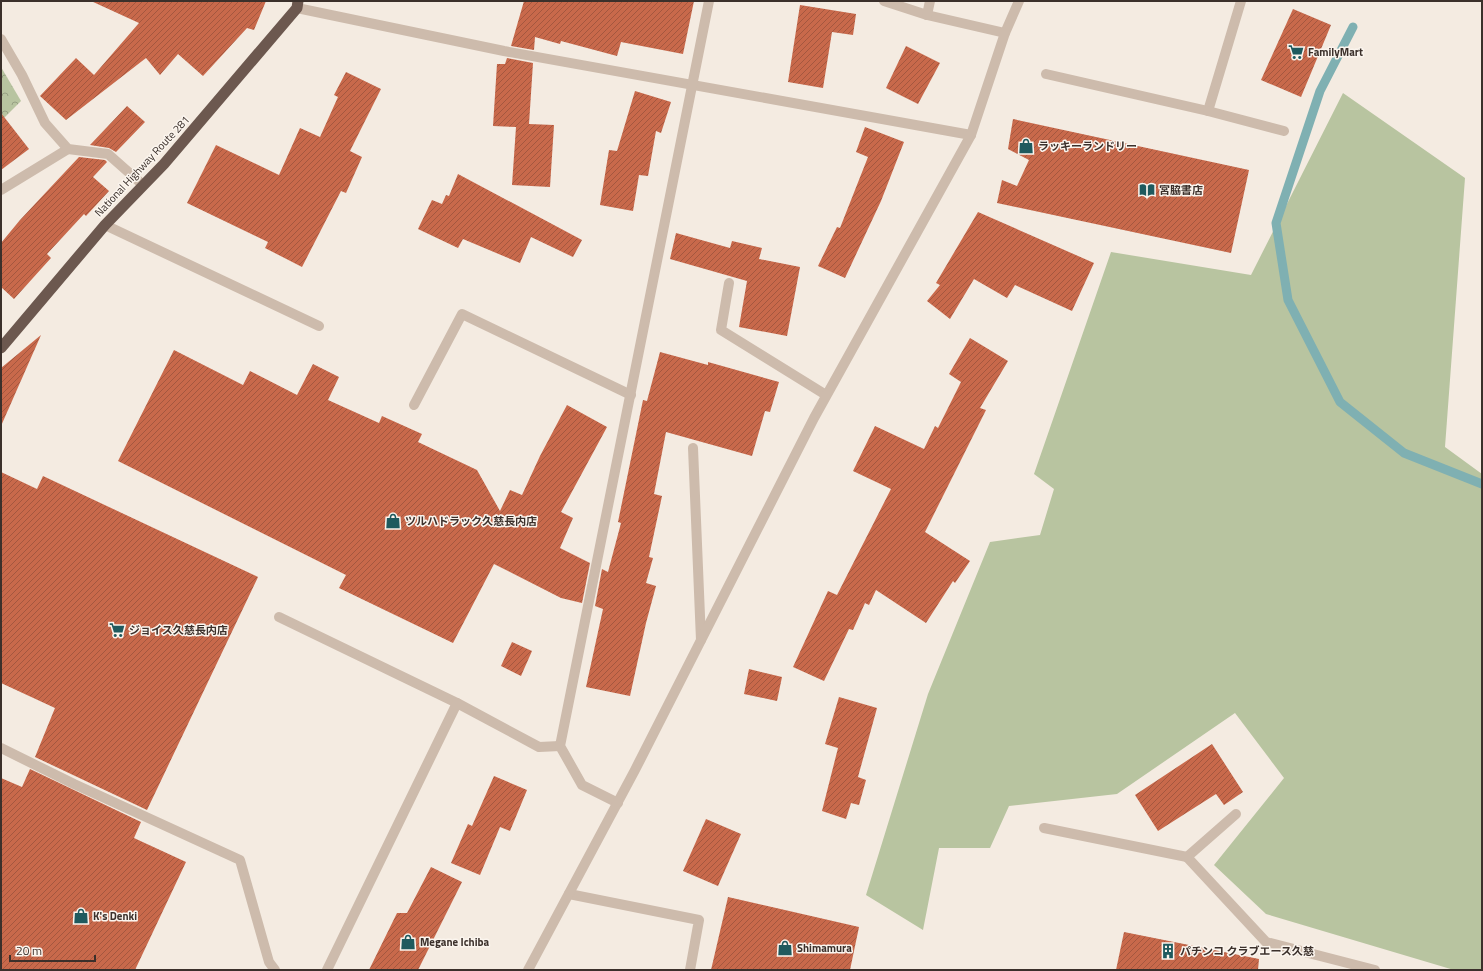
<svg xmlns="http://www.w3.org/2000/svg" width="1483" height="971" viewBox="0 0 1483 971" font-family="'Titillium Web','Noto Sans JP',sans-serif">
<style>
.green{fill:#b8c4a0}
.forest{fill:url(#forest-crowns)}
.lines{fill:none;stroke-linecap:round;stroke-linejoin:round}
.stream{stroke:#7fb0b2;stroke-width:9}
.building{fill:url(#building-hatch)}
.service{stroke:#cdbbac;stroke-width:10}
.minor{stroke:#cdbbac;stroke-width:10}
.tertiary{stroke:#cdbbac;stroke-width:10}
.trunk{stroke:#6c584f;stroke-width:11}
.labels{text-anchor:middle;stroke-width:3;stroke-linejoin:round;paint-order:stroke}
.poi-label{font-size:11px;font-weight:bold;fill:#3b302b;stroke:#fbf5ee;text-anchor:start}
.street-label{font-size:11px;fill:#3b302b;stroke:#fbf5ee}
</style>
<defs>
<pattern id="forest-crowns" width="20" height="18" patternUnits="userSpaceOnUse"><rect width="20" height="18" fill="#b8c4a0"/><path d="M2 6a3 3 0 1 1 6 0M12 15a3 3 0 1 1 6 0" fill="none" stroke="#97a083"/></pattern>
<pattern id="building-hatch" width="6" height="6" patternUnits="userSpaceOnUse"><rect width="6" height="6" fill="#c8694b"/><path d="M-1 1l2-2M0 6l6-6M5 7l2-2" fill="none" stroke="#a4573f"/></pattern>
</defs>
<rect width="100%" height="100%" fill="#f4ebe1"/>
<!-- green -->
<polygon class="green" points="1343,93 1465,178 1445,447 1482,474 1482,970 1454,970 1266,914 1214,865 1284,778 1235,713 1117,794 1009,806 990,848 939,848 923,930 866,895 928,694 990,542 1040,535 1054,489 1034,474 1111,252 1251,275"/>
<!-- forest -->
<polygon class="forest" points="1,67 21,101 1,121"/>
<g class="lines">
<!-- stream -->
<polyline class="stream" points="1353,27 1320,91 1276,223 1288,300 1340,402 1404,453 1482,484"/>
</g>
<!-- building -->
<g class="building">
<polygon points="91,1 266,1 254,30 247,28 203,76 178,54 160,75 146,58 66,120 40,96 76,58 94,75 139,23"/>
<polygon points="524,1 694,1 683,54 621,42 617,56 561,41 560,44 535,37 534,50 511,46"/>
<polygon points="800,5 856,14 853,35 832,32 823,88 788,82"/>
<polygon points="1293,9 1331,25 1301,97 1261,80"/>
<polygon points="906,46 940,63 918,104 886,88"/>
<polygon points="507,58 533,63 529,124 554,125 550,187 512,185 516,127 493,126 497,64 505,64"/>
<polygon points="346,72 381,89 350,151 362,157 346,193 341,191 302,267 265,248 268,242 187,203 216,145 279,175 300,128 320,137 338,97 334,95"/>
<polygon points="635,91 671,102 661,133 656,131 648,176 639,175 633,211 600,205 609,150 617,151"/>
<polygon points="127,106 145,122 116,152 109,148 90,145"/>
<polygon points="1,113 29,149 1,170"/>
<polygon points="1013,119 1249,170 1231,253 997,203 1002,180 1017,186 1029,160 1008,149"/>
<polygon points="865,127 904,142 881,201 845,278 818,266 837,227 840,228 868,157 856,152"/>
<polygon points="79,157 105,160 107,162 93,177 109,191 86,216 84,214 47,254 51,258 14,299 1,287 1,243 20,220"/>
<polygon points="458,174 582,240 573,257 531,237 520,263 463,239 458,248 418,229 432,200 442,204 446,195 449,196"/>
<polygon points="978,212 1094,263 1072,311 1015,285 1007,298 974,279 950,319 927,301 940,285 936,283"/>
<polygon points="676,233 730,248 732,241 762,248 759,259 800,267 787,336 739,327 747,281 670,259"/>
<polygon points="41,335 1,426 1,368"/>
<polygon points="970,338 1008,361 980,408 986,410 925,532 970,561 955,583 953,581 926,623 876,590 869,605 865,603 853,630 849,629 824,681 793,667 828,591 837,595 891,489 853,471 875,426 924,449 935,426 938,428 961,382 949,374"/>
<polygon points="174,350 243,385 250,371 297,395 313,364 339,377 328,400 379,423 382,416 422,434 418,442 477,470 500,511 510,490 522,495 540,456 567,405 607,427 561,512 573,518 560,548 590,563 582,603 561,598 494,564 453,643 339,588 346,575 118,461"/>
<polygon points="660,352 708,365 708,362 779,382 770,412 765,411 752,456 666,432 654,494 662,496 649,557 653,558 646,583 656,586 646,623 630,696 586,687 603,609 595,606 602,569 608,572 621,523 618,522 643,400 647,401"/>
<polygon points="1,472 37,489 43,476 258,577 147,810 35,757 55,708 1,683"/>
<polygon points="512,642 532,651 521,676 501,666"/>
<polygon points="749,669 782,677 777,701 744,694"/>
<polygon points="839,697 877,708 858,777 866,780 859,805 851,803 846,819 822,811 838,748 825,744"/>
<polygon points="1212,744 1243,792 1224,805 1216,794 1158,831 1135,795"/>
<polygon points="30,769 141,822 134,838 186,862 135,970 1,970 1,778 22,787"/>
<polygon points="494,776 527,790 510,831 500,827 480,875 451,863 468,824 472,826"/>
<polygon points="706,819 741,834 718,886 683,871"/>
<polygon points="431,867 462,882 418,970 369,970 397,913 407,913"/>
<polygon points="728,897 859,927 850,970 711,970"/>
<polygon points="1124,932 1259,959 1258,970 1116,970"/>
</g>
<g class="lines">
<!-- service -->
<g class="service">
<polyline points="1046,74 1208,111 1241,1"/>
<polyline points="1208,111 1284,131"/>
<polyline points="105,225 319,326"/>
<polyline points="729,283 721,330 826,395"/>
<polyline points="414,405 462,314 631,395"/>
<polyline points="693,448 701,640"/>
<polyline points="279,617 457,703"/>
<polyline points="1,748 74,784 240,860 269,962 275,970"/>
<polyline points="1236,814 1187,857 1266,942 1375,970"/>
<polyline points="1044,828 1187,857"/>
<polyline points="569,894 699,920 690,970"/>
<polyline points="327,970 457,703 539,747 560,746"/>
</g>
<!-- minor -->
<g class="minor">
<polyline points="884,1 927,15 1005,33"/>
<polyline points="297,8 504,51 971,135"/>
<polyline points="927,15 930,1"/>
<polyline points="1,39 22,75 45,123 68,149 108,154 143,185"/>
<polyline points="1,190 68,149"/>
<polyline points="618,803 582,785 560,746 709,1"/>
</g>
<!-- tertiary -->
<polyline class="tertiary" points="528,970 635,770 814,418 971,135 1005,33 1019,1"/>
<!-- trunk -->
<polyline class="trunk" points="1,348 105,225 164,164 297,8 298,1"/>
</g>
<!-- icons -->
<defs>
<symbol id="supermarket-bare" viewBox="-9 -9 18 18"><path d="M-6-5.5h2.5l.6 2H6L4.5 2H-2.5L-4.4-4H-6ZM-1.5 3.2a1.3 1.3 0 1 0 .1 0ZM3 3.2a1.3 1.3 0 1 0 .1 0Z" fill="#1f5a5e" stroke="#fbf5ee" stroke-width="2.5" paint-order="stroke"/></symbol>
<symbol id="shop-bare" viewBox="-9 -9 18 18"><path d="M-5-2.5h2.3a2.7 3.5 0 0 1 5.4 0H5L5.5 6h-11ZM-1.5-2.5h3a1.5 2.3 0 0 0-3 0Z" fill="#1f5a5e" stroke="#fbf5ee" stroke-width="2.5" paint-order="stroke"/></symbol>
<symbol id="library-bare" viewBox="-9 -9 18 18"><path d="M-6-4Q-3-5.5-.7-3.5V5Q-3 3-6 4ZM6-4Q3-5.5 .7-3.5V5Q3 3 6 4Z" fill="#1f5a5e" stroke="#fbf5ee" stroke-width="2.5" paint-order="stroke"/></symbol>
<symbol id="building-bare" viewBox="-9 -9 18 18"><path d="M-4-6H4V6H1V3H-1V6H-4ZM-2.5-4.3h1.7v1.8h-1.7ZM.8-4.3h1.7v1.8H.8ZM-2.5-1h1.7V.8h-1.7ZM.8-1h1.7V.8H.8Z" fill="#1f5a5e" stroke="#fbf5ee" stroke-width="2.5" paint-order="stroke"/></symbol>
</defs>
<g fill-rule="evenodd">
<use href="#supermarket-bare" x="1285" y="41" width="22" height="22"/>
<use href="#shop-bare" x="1015" y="135" width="22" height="22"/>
<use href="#library-bare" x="1136" y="179" width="22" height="22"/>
<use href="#shop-bare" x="382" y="510" width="22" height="22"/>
<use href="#supermarket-bare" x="106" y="619" width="22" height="22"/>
<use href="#shop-bare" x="70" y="905" width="22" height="22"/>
<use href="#shop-bare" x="397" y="931" width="22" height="22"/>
<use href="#shop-bare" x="774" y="937" width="22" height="22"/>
<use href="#building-bare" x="1157" y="940" width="22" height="22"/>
</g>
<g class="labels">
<!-- poi labels -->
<g class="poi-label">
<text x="1308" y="56">FamilyMart</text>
<text x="1038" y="150">ラッキーランドリー</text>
<text x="1159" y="194">宮脇書店</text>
<text x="405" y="525">ツルハドラック久慈長内店</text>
<text x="129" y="634">ジョイス久慈長内店</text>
<text x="93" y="920">K's Denki</text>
<text x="420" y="946">Megane Ichiba</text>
<text x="797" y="952">Shimamura</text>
<text x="1180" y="955">パチンコ クラブエース久慈</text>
</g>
<!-- street labels -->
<g class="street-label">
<text transform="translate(142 166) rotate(-47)" y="4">National Highway Route 281</text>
</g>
</g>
<!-- border -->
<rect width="1483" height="971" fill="none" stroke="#3b302b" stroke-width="4"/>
<!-- scale -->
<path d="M10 955v6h85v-6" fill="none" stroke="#3b302b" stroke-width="2"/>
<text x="16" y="955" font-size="12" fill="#3b302b" stroke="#fbf5ee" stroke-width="3" paint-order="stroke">20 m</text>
</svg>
